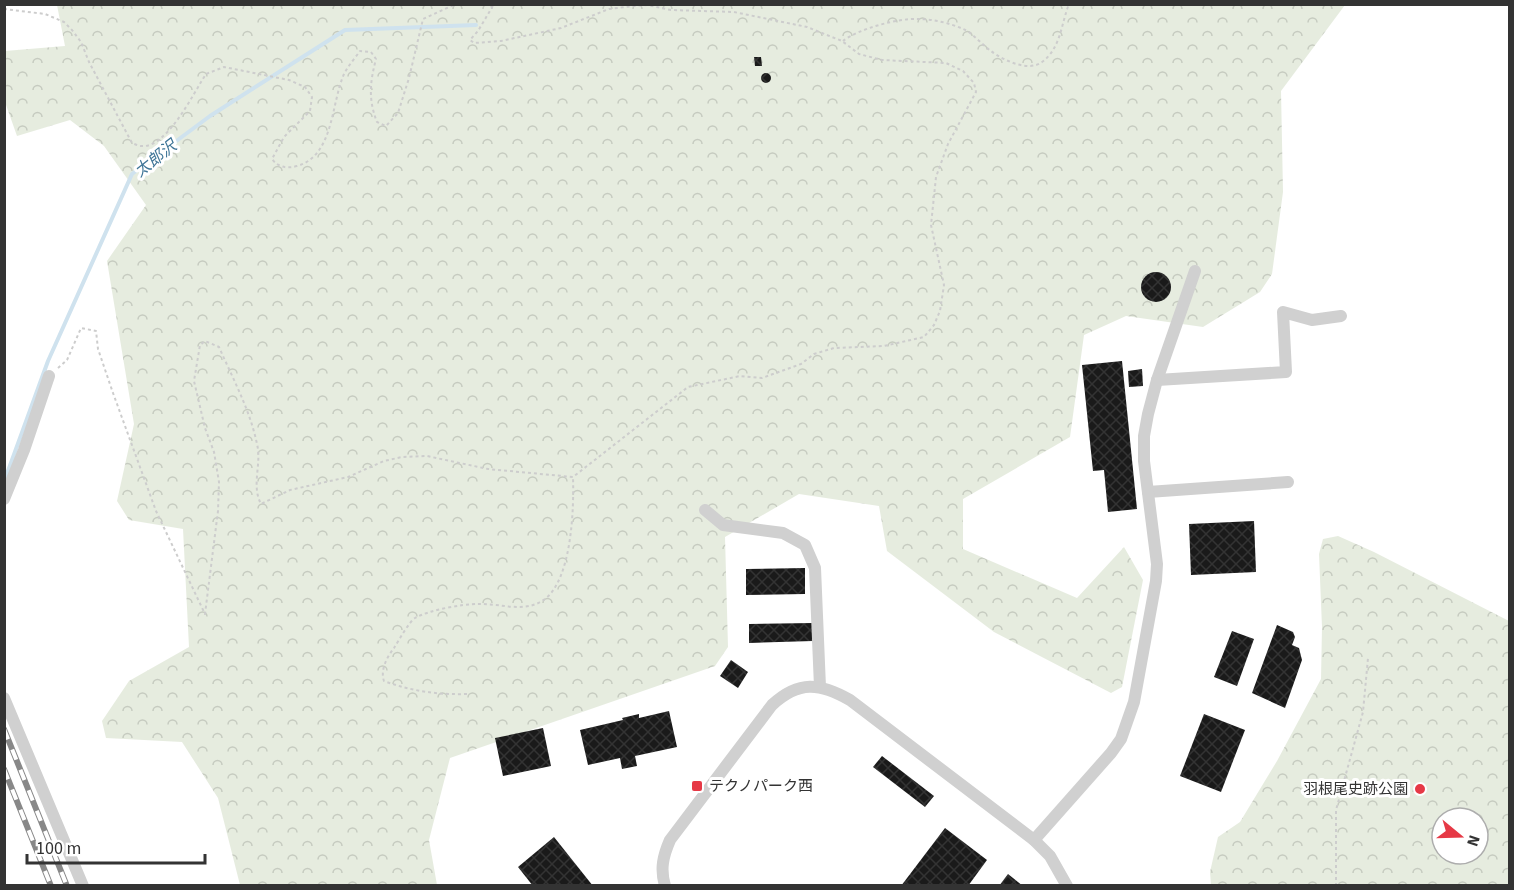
<svg xmlns="http://www.w3.org/2000/svg" width="1514" height="890" viewBox="0 0 1514 890" font-family="'Source Sans 3','Noto Sans JP',sans-serif">
<style>
.forest{fill:url(#forest-crowns);fill-rule:evenodd}
.lines{fill:none;stroke-linecap:round;stroke-linejoin:round}
.stream{stroke:#cfe2ee;stroke-width:4}
.building{fill:url(#building-cross-hatch)}
.path{stroke:#cdcdcd;stroke-width:2;stroke-dasharray:3 3;stroke-linecap:butt}
.minor{stroke:#d0d0d0;stroke-width:12}
.rail-casing{stroke:#888;stroke-width:6}
.rail{stroke:#fff;stroke-width:4;stroke-dasharray:11;stroke-linecap:butt}
.poi-dot{fill:#e63946;stroke:#fff;stroke-width:2}
.labels{text-anchor:middle;stroke-width:6;stroke-linejoin:round;paint-order:stroke}
.poi-label{font-size:15px;fill:#333;stroke:#fff;text-anchor:start}
.water-label{font-size:16px;font-style:italic;fill:#3f7597;stroke:#fff}
</style>
<defs>
<pattern id="forest-crowns" width="20" height="18" patternUnits="userSpaceOnUse" patternTransform="scale(1.5)"><rect width="20" height="18" fill="#e6ecdf"/><path d="M2 6a3 3 0 1 1 6 0M12 15a3 3 0 1 1 6 0" fill="none" stroke="#c6cbc0"/></pattern>
<pattern id="building-cross-hatch" width="8" height="8" patternUnits="userSpaceOnUse" patternTransform="scale(1.5)"><rect width="8" height="8" fill="#1a1a1a"/><path d="M0 0l8 8M0 8l8-8" fill="none" stroke="#333"/></pattern>
</defs>
<rect width="100%" height="100%" fill="#fff"/>
<!-- forest -->
<g class="forest">
<polygon points="57,5 1345,5 1281,91 1283,192 1272,274 1260,292 1203,327 1126,316 1084,335 1070,437 963,499 963,549 1077,598 1124,547 1143,580 1122,687 1111,693 994,632 887,551 879,506 799,494 725,537 728,647 715,666 450,758 429,840 437,885 240,885 218,798 182,742 106,738 102,721 129,681 189,647 183,529 129,520 117,501 134,424 107,261 146,205 104,146 70,120 17,136 5,102 5,51 65,46"/>
<path d="M 1338,536 L 1374,552 L 1509,621 L 1509,885 L 1211,885 L 1210,872 L 1218,837 L 1240,822 L 1277,761 L 1321,679 L 1322,627 L 1319,554 L 1323,539 ZM 1442,818 L 1478,818 L 1478,854 L 1442,854 Z"/>
</g>
<g class="lines">
<!-- stream -->
<polyline class="stream" points="4,482 48,361 132,174 210,116 345,30 476,25"/>
</g>
<!-- building -->
<g class="building">
<polygon points="754,57 761,57 762,66 755,66"/>
<circle cx="766" cy="78" r="5"/>
<circle cx="1156" cy="287" r="15"/>
<polygon points="1122,361 1137,509 1108,512 1104,470 1093,471 1082,365"/>
<polygon points="1142,369 1143,386 1129,387 1128,371"/>
<polygon points="1254,521 1256,572 1191,575 1189,524"/>
<polygon points="805,568 805,594 746,595 746,569"/>
<polygon points="813,623 813,641 749,643 749,624"/>
<polygon points="1277,625 1293,632 1295,637 1292,645 1299,648 1302,660 1285,708 1252,693"/>
<polygon points="1232,631 1254,639 1237,686 1214,677"/>
<polygon points="731,660 748,672 738,688 720,676"/>
<polygon points="669,711 677,747 635,756 637,766 622,769 620,758 588,765 580,730 623,720 622,718 639,714 639,718"/>
<polygon points="1204,714 1245,730 1221,792 1180,776"/>
<polygon points="543,728 551,766 503,776 495,738"/>
<polygon points="882,756 934,796 925,807 873,767"/>
<polygon points="945,828 987,860 968,886 901,886"/>
<polygon points="554,837 593,886 533,886 518,867"/>
<polygon points="1008,874 1023,886 999,886"/>
</g>
<g class="lines">
<!-- path -->
<g class="path">
<path d="M 4,9 L 45,14 L 64,22 L 72,30 L 81,42 L 89,62 L 132,143 C 135,144 138,146 141,146 C 167,149 194,92 206,74 L 224,67 L 289,80 L 305,87 L 312,97 L 310,111 L 284,137 L 272,159 C 278,167 286,169 297,166 C 334,156 331,103 344,74 C 348,66 355,58 360,51 L 371,52 L 376,59 C 370,82 368,99 377,122 L 386,126 L 398,113 L 409,78 L 423,19 L 456,4"/>
<path d="M 843,41 C 858,29 898,18 918,19 C 932,19 950,23 963,29 C 973,33 982,45 991,51 C 1004,61 1029,72 1042,62 C 1061,48 1061,24 1069,4"/>
<path d="M 58,368 L 67,360 L 81,328 L 96,331 L 98,349 L 113,393 L 156,511 L 205,614 L 218,511 L 219,482 L 214,452 L 205,428 L 194,381 L 200,345 L 205,341 L 219,347 C 233,379 250,410 257,444 C 262,464 251,485 261,504 L 290,490 L 348,477 L 384,461 L 402,457 L 427,456 L 488,469 L 573,477 L 688,387 L 740,376 L 762,378 L 801,364 L 814,354 L 834,348 L 884,346 L 924,337 L 934,325 L 940,311 L 944,285 L 931,225 L 936,177 L 948,144 L 976,92 L 974,83 L 963,71 L 946,63 L 882,60 L 859,54 L 842,41 L 807,27 L 734,12 L 671,10 L 647,5 L 633,6 L 609,9 L 561,28 L 501,41 L 474,43 L 470,40 L 478,31 L 494,4"/>
<path d="M 467,694 C 438,695 411,691 384,681 C 380,670 387,657 394,648 C 399,640 409,622 415,618 C 429,610 462,604 478,604 C 500,603 525,614 545,599 C 572,578 574,508 573,477"/>
<polyline points="1336,886 1336,810 1363,712 1368,658"/>
</g>
<!-- minor -->
<g class="minor">
<polyline points="1157,380 1286,372 1283,312 1312,320 1341,316"/>
<polyline points="1148,492 1288,482"/>
<polyline points="4,499 24,450 49,376"/>
<polyline points="705,510 723,525 783,533 805,545 815,568 820,687"/>
<polyline points="4,698 83,886"/>
<polyline points="1034,840 1111,753 1121,739 1134,702 1156,581 1157,564 1144,461 1144,436 1148,414 1157,380 1195,271"/>
<path d="M 665,886 C 660,869 663,856 670,840 L 772,705 C 799,680 820,683 850,700 L 1034,840 L 1050,856 L 1067,886"/>
</g>
<defs>
<g id="rail">
<polyline points="4,729 67,886"/>
<polyline points="4,769 51,886"/>
</g>
</defs>
<!-- rail casing -->
<use href="#rail" class="rail-casing"/>
<!-- rail -->
<use href="#rail" class="rail"/>
</g>
<!-- markers -->
<g class="poi-dot">
<rect x="691" y="780" width="12" height="12" rx="3"/>
<circle cx="1420" cy="789" r="6"/>
</g>
<g class="labels">
<!-- poi labels -->
<g class="poi-label">
<text x="709" y="791">テクノパーク西</text>
<text x="1408" y="794" text-anchor="end">羽根尾史跡公園</text>
</g>
<!-- water labels -->
<g class="water-label">
<text transform="translate(155 158) rotate(-38)" y="6">太郎沢</text>
</g>
</g>
<!-- border -->
<rect width="1514" height="890" fill="none" stroke="#333333" stroke-width="12"/>
<!-- north arrow -->
<g transform="translate(1460 836) rotate(109)"><circle r="28" fill="#ffffff" stroke="#adadad" stroke-width="1.5"/>
<path d="M0-4.5L10 22L0 15L-10 22Z" fill="#e63946"/>
<text y="-9" font-size="16" font-weight="bold" text-anchor="middle" fill="#333333">N</text>
</g>
<!-- scale -->
<path d="M27 854v9h178v-9" fill="none" stroke="#333333" stroke-width="3"/>
<text x="36" y="854" font-size="18" fill="#333333" stroke="#ffffff" stroke-width="4.5" paint-order="stroke">100 m</text>
</svg>
